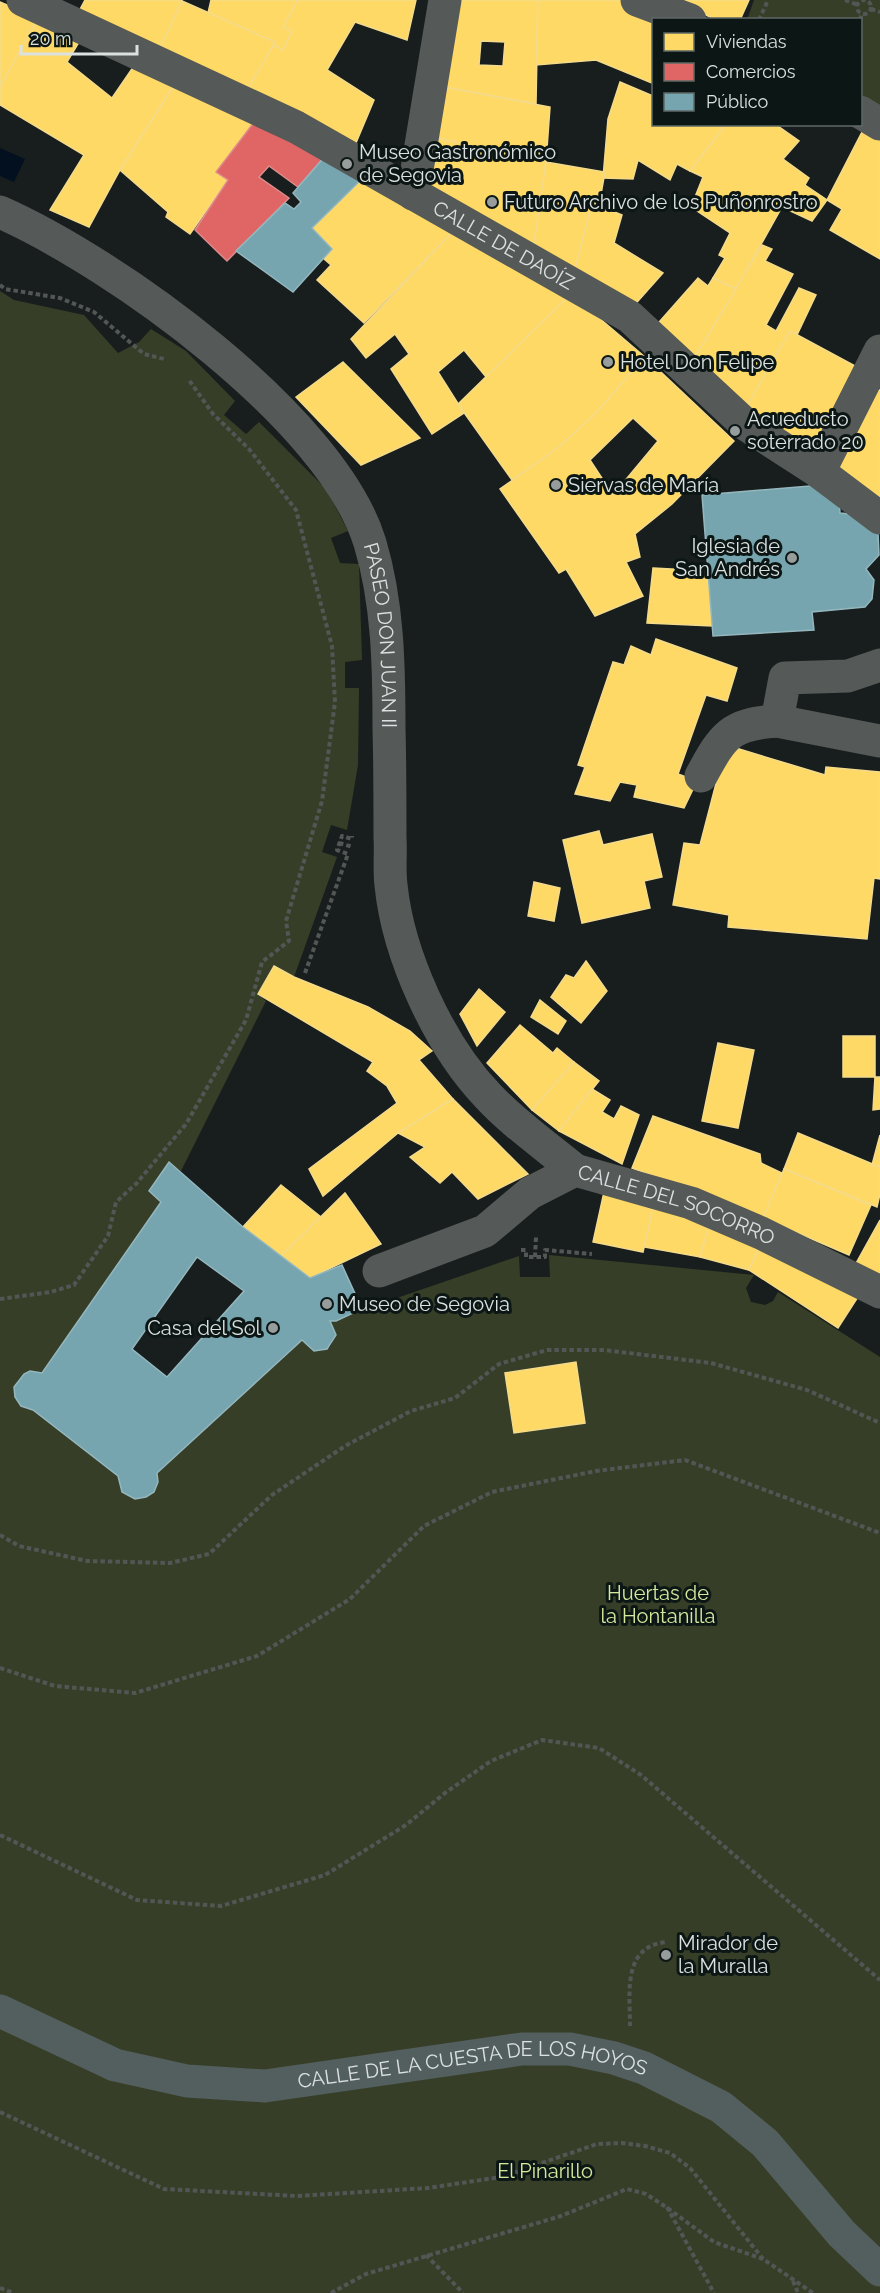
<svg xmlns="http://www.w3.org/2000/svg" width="880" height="2293" viewBox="0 0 880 2293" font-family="Raleway,sans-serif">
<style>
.green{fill:#373e27}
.water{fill:#02101f}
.homes{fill:#ffd966;stroke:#f4db8b;stroke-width:1.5;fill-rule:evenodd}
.shops{fill:#e06666;stroke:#de8b8b;stroke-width:1.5}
.public{fill:#76a5af;stroke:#94b7be;stroke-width:1.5;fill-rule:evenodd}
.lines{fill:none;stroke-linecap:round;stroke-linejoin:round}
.path{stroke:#525756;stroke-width:4;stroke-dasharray:4.5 3;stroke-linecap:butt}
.street{stroke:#555a58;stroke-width:33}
.primary{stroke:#535e5e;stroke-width:33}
.poi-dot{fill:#969d9c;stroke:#0c1715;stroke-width:2}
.labels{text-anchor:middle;stroke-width:6;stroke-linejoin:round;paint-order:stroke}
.poi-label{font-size:20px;fill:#dae1e0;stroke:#0c1715;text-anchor:start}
.street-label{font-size:20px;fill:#dae1e0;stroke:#0c1715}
.park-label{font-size:20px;fill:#d5e99d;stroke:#0c1715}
</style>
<rect width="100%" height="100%" fill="#181e1d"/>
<!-- green -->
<g class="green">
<polygon points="754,0 880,0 880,108 861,97 860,20 747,20"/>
<path d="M 0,291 L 14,300 L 84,315 L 118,353 L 139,342 L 151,329 L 186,351 L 235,401 L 224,415 L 246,434 L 259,422 L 326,489 L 348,531 L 331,538 L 340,563 L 359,564 L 362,660 L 345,662 L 345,688 L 359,688 L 358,765 L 347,830 L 331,825 L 322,852 L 337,857 L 294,977 L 273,967 L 258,994 L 266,1001 L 181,1171 L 169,1163 L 150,1191 L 161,1202 L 42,1373 C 12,1366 4,1404 33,1410 L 118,1476 C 118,1498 145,1508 156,1487 L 157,1473 L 302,1340 L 314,1351 L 330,1347 L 336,1335 L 330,1321 L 519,1256 L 520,1277 L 550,1277 L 549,1255 L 754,1275 L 746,1288 L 751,1302 L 765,1305 L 773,1301 L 778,1292 L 880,1357 L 880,2293 L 0,2293 Z"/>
</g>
<!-- water -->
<polygon class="water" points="0,148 25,159 14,182 0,176"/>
<!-- homes -->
<g class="homes">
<polygon points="85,0 180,0 182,1 156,56 76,17"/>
<polygon points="211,0 298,0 283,27 292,31 283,50 273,45 275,42 208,13"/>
<polygon points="298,0 416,0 407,40 355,22 327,70 374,100 353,150 244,95 273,45 283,50 292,31 283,27"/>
<path d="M 454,0 L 538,0 L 536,104 L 439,86 ZM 481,41 L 505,42 L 503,66 L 479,65 Z"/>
<polygon points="538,0 623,0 654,20 654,84 596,60 536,65"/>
<polygon points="672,0 749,0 740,20 717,20"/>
<polygon points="182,1 275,42 244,95 156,56"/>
<polygon points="0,2 38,18 0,87"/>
<polygon points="38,18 82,37 67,62 112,98 136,63 178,79 120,170 89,227 50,210 84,155 0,105 0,87"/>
<polygon points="178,79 255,121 216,172 228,180 190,234 166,217 168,212 120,170"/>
<polygon points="620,82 653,96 654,94 654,124 726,124 690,171 677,164 670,180 638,160 633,179 603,178 608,119"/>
<polygon points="439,86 550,107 546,162 432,137"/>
<polygon points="726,124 775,124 799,141 783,159 809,178 805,185 827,200 812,221 782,207 736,289 713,278 725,258 719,255 730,233 691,207 703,177 690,171"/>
<polygon points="864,128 880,139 880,259 830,230 842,209 827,200"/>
<polygon points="432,137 546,162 533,251 422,190"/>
<polygon points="546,162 605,172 599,205 592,203 574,273 533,251"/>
<polygon points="366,175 460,224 364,323 317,280 331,265 324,259 332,249 312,228"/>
<polygon points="592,203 622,215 614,243 663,273 630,310 574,273"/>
<polygon points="460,224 571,294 486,377 464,350 438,372 464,413 432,434 391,369 409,354 395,334 366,358 351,339"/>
<polygon points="762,245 772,249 765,261 793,274 766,325 776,331 799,288 816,295 797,335 790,331 744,411 690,365"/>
<polygon points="698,278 708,286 713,278 736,289 690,365 653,329"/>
<polygon points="571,294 645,357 596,413 559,447 512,480 458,404"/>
<polygon points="790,331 859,368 816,460 744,411"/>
<path d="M 645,357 L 734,441 L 672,504 L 635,534 L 640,557 L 626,562 L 643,596 L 595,616 L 566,569 L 559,573 L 500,489 L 559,447 L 596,413 ZM 633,418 L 658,441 L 613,495 L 590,460 Z"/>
<polygon points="343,362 420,438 361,465 296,397"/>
<polygon points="869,385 880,390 880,501 827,469"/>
<polygon points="653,568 708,571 712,626 647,623"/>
<polygon points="656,639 737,668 727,701 706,695 678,774 697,781 684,808 634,797 637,785 620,782 610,801 575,794 585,767 578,765 613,662 624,665 631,646 651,655"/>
<polygon points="726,745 825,775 826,767 880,772 880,879 874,878 867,939 728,927 729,915 673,905 684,843 700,845"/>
<polygon points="599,831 603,845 652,834 662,877 644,881 650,908 582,923 563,840"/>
<polygon points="534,882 560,888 554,921 528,916"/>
<polygon points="586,961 607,991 581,1023 551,997 566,975 574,978"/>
<polygon points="274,966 294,977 368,1007 410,1031 432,1051 419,1060 453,1099 398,1133 323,1196 309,1169 397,1103 387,1086 367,1071 373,1062 258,994"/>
<polygon points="479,989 505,1012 477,1046 460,1014"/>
<polygon points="540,1000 566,1021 558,1034 531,1017"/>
<polygon points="520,1025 553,1053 557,1048 574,1062 532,1110 487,1063"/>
<rect x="843" y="1036" width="32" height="41"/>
<polygon points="718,1043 754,1050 738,1128 702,1121"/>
<polygon points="574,1062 599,1081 559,1131 532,1110"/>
<polygon points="875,1077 880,1077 880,1109 873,1110"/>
<polygon points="592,1089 610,1100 602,1112 614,1119 621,1106 639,1115 622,1164 559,1131"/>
<polygon points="453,1099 528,1174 478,1199 452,1172 440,1183 410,1157 425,1147 398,1133"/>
<polygon points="653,1116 760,1154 761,1163 782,1173 763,1218 632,1168"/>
<polygon points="798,1133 880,1167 880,1194 877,1207 784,1169"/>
<polygon points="880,1135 880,1167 872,1165"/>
<polygon points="784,1169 871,1205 849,1255 763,1218"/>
<polygon points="281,1185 321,1217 281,1256 243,1227"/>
<polygon points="604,1192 653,1208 643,1252 593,1242"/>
<polygon points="345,1193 381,1244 310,1278 281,1256"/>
<polygon points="653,1208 710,1222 700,1257 644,1247"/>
<polygon points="880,1220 880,1279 854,1267"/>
<polygon points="710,1222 760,1245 749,1270 700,1257"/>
<polygon points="760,1245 863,1289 838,1328 749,1270"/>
<polygon points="576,1362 585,1423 514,1433 505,1373"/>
</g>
<!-- shops -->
<polygon class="shops" points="255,121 327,154 298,187 269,166 259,177 289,198 227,261 195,230 228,180 216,172"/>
<!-- public -->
<g class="public">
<polygon points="327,154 366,175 312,228 332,249 293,292 236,251 285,203 294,209 301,202 293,193"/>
<polygon points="822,485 839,497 840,513 850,514 878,533 879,555 866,569 874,580 872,599 865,607 812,612 814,630 713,636 702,495"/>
<path d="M 169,1162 L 243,1227 L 310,1278 L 342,1265 L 362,1309 L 336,1321 L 330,1321 L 336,1335 L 327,1349 L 314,1351 L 302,1340 L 157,1473 L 158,1482 L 154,1492 L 146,1497 L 135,1499 L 122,1492 L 118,1476 L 33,1410 L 21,1406 L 15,1397 L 14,1387 L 24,1374 L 30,1371 L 42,1373 L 161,1202 L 149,1191 ZM 197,1257 L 244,1291 L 167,1377 L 132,1349 Z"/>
</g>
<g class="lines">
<!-- path -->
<g class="path">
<polyline points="845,0 858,5"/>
<circle cx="864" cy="7" r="7"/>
<polyline points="871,9 880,12"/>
<polyline points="759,20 768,0"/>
<polyline points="860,20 862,13"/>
<polyline points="0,285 5,289 60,298 94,312 144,354 164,359"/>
<polyline points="339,843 353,847"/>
<polyline points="305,973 348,854 337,850 342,836 352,839 352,836"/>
<polyline points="521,1250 526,1250 526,1257 545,1257 545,1250 592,1254"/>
<polyline points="535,1257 536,1237"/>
<polyline points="0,1299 51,1292 74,1285 108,1236 116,1202 136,1184 186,1124 246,1020 262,962 289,941 286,921 322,801 335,702 332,646 296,510 249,449 213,414 189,380"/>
<polyline points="0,1535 19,1546 87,1561 170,1563 209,1554 272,1495 345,1446 411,1411 455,1398 499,1364 547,1350 604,1350 711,1363 807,1390 880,1423"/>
<polyline points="0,1668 55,1686 135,1693 257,1656 350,1599 424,1526 492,1492 596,1471 685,1460 880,1533"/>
<polyline points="0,1835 137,1900 221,1906 325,1875 406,1825 445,1793 491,1761 542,1740 599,1748 641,1775 880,1980"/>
<path d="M 630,2026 C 630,1992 622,1946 667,1942"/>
<polyline points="0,2112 164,2189 297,2196 428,2188 501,2177 597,2144 622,2143 645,2146 670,2153 690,2168 763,2259"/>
<polyline points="667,2207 714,2293"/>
<polyline points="426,2255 463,2293"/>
<polyline points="793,2281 798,2293"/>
<polyline points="0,2288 14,2293"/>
<polyline points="331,2293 366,2274 561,2216 627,2189 646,2194 666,2207 714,2242 763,2259 813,2293"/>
</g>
<!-- street -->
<g class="street">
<path id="s1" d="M 23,0 L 296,127 L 630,317 L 745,424 L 819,472 L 880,518"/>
<polyline points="637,0 690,20"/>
<polyline points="860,112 880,124"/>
<polyline points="413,194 445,0"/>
<path id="s2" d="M 0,212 C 115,263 332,418 370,543 C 388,603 389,666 389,728 C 390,764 390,801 390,837 C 391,853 389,869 391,885 C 398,955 439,1045 488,1096 C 513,1123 546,1146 575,1170"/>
<polyline points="819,472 880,351"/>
<polyline points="880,665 848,676 785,678 777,721 880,741"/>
<path d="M 701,776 C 723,736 729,724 777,721"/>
<path id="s3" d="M 379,1271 L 485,1231 L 530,1193 L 575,1170 L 691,1203 L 761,1233 L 880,1292"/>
</g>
<!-- primary -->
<path class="primary" id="s4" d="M 0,2011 L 115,2065 L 187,2081 L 265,2086 L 522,2049 L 570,2049 L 614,2058 L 644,2068 L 721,2107 L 765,2143 L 842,2234 L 880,2270"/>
</g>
<!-- markers -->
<g class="poi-dot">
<circle cx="347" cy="164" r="6"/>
<circle cx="492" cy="202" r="6"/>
<circle cx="608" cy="362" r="6"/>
<circle cx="735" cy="431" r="6"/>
<circle cx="556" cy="485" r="6"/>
<circle cx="792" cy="558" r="6"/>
<circle cx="327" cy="1304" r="6"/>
<circle cx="273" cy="1328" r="6"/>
<circle cx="666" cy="1955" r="6"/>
</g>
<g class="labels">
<!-- poi labels -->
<g class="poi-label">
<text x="359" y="159">Museo Gastronómico<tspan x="359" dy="23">de Segovia</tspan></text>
<text x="504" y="209">Futuro Archivo de los Puñonrostro</text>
<text x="620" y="369">Hotel Don Felipe</text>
<text x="747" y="426">Acueducto<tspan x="747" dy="23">soterrado 20</tspan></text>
<text x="568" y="492">Siervas de María</text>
<text x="780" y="553" text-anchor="end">Iglesia de<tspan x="780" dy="23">San Andrés</tspan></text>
<text x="339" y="1311">Museo de Segovia</text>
<text x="261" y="1335" text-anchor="end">Casa del Sol</text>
<text x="678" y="1950">Mirador de<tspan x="678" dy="23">la Muralla</tspan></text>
</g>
<!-- street labels -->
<g class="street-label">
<text dy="7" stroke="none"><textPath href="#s1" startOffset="540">CALLE DE DAOÍZ</textPath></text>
<text dy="7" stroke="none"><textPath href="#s2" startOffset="600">PASEO DON JUAN II</textPath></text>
<text dy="7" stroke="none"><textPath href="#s3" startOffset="330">CALLE DEL SOCORRO</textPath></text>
<text dy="7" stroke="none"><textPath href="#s4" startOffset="489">CALLE DE LA CUESTA DE LOS HOYOS</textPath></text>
</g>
<!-- park labels -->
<g class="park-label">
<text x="658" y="1600">Huertas de<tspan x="658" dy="23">la Hontanilla</tspan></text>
<text x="545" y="2178">El Pinarillo</text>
</g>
</g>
<!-- legend -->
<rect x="652" y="18" width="210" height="108" fill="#0c1715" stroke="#5e6866" stroke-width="1.5"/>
<rect x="664" y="33" width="30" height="18" fill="#ffd966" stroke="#5e6866" stroke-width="1.5"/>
<text x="706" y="48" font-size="18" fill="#dae1e0">Viviendas</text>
<rect x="664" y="63" width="30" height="18" fill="#e06666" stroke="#5e6866" stroke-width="1.5"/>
<text x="706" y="78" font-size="18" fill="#dae1e0">Comercios</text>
<rect x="664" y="93" width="30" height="18" fill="#76a5af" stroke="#5e6866" stroke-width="1.5"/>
<text x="706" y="108" font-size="18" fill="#dae1e0">Público</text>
<!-- scale -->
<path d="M21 45v9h116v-9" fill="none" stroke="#dae1e0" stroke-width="3"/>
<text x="30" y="45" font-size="18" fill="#dae1e0" stroke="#0c1715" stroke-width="4.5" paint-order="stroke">20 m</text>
</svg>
